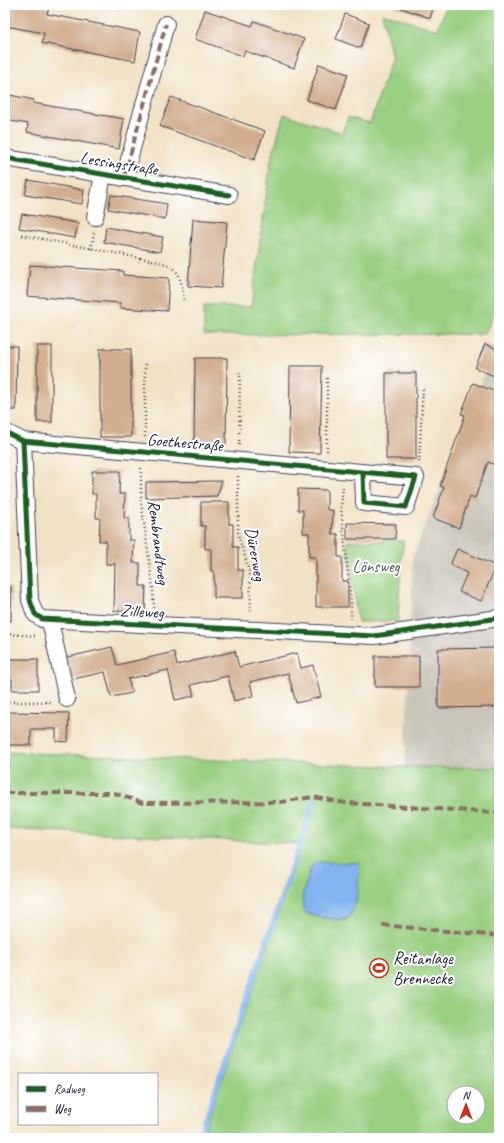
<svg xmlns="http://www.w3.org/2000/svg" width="504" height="1143" viewBox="0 0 504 1143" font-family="Caveat,sans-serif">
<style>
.industrial{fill:#c8c4b8}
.green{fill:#99cf81;stroke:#5e785e;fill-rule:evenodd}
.water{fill:#83b4ef;stroke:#526b95}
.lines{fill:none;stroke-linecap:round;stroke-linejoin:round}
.stream{stroke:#83b4ef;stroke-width:5}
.building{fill:#d2ad8e}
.minor-casing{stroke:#413f50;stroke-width:18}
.path{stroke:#413f50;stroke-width:2.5;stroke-dasharray:1 3;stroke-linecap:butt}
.minor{stroke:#fff;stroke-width:16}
.quiet{stroke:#8d6e63;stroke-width:4;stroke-dasharray:8 4;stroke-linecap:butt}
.cycleway-casing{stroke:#fff;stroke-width:8}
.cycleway{stroke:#1b5e20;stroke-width:5}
.labels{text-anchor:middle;stroke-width:4;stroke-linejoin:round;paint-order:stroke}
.street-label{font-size:17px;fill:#22223b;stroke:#fff}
.park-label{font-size:17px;fill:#4c5f54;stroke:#fff}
.poi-label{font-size:17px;fill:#22223b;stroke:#fff;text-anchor:start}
</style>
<rect width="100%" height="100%" fill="#fff"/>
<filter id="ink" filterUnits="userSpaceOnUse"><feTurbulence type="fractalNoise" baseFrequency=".025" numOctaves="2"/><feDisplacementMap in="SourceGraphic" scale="8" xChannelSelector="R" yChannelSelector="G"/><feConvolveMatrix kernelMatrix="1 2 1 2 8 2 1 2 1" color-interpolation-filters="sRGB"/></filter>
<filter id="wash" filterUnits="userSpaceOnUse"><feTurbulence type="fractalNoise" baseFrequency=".012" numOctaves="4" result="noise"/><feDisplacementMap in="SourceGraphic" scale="16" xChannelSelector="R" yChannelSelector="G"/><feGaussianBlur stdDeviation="0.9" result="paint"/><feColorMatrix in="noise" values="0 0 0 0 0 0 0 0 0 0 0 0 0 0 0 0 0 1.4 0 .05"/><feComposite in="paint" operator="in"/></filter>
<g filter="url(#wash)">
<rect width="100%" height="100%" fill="#f1e2c5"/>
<!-- industrial -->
<polygon class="industrial" points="499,338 499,768 405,767 413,556"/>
<!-- green -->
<g class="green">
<polygon points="447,5 499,5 499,300 485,334 204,335 204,307 251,307 271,160 284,114 342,133 348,117 370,123 392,57 382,13 437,30"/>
<polygon points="347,541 404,541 401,559 398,621 358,622"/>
<path d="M 5,752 L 405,767 L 499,768 L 499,1138 L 202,1138 L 302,844 L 5,829 ZM 454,1093 L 478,1093 L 478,1117 L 454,1117 Z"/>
</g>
<!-- water -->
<path class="water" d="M 317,862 L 359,863 C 358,882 360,905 346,920 L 322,918 L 305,913 L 302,898 L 311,867 Z"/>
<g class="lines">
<!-- stream -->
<polyline class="stream" points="199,1138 315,800"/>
</g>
<g id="blocks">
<!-- building -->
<g class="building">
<polygon points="5,5 32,5 49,8 47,14 140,32 135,61 42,43 44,33 5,26"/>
<polygon points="392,5 434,5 430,18"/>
<polygon points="205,10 252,26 254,21 304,39 294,68 245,51 243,56 195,39"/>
<polygon points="345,14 369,23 360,48 336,39"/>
<polygon points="319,64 348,74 336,110 307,100"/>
<polygon points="5,94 34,100 33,103 124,119 119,149 27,132 28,124 5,120"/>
<polygon points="171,97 265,131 254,160 160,126"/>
<polygon points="28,180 84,190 82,204 25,195"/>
<polygon points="111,195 167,204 165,219 108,209"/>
<polygon points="22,214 78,223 75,238 19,228"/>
<polygon points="193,219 227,222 221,288 188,286"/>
<polygon points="106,227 163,237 160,252 104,242"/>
<polygon points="30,265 123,271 123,275 169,278 167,311 120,308 120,303 27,296"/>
<polygon points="485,344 499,350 499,378 475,368"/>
<polygon points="5,346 17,346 16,410 5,410"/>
<rect x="37" y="346" width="15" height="76"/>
<rect x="100" y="349" width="31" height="88"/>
<polygon points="195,358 227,358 226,444 194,444"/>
<polygon points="290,366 322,366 320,453 289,452"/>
<rect x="386" y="373" width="30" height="86"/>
<polygon points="473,383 499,393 499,466 488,462 475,498 470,496 459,528 433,518 444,487 440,486 465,415 461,414"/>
<rect x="5" y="456" width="2" height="38"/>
<polygon points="92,471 120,471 119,494 125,494 124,518 129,518 129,540 134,540 133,563 140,563 140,586 146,586 145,612 114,611 115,564 106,564 106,541 99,541 100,518 96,518 96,494 92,494"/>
<polygon points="222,481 217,496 146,498 146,482"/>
<polygon points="298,489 327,490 327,510 333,510 332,534 338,534 338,557 342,557 342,581 348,581 348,607 316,607 316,557 309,557 309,533 303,533 303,510 298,510"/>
<polygon points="201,502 229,502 229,524 233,524 233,547 238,547 238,570 243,570 243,598 214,598 214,571 211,571 211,549 205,549 205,526 201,526"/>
<polygon points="347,523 396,524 395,539 347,539"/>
<polygon points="499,525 499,534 496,533"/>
<polygon points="457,549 496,566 481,601 459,592 467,573 450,565"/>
<rect x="5" y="587" width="6" height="34"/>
<polygon points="112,647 117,665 174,652 177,665 235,651 239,667 297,653 301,668 313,665 321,697 296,703 288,673 250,682 253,696 234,701 228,676 191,685 194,696 175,700 168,670 128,679 132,693 111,697 105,672 69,680 64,658"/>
<polygon points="499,648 499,707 438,708 438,649"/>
<rect x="375" y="656" width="44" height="31"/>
<polygon points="5,659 38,659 38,690 12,690 12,679 5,679"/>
<polygon points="5,712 69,713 68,742 56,741 56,729 31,729 31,745 5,745"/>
</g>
</g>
</g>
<g filter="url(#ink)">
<use href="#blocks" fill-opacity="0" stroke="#413f50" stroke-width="1"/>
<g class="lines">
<defs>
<g id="minor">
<polyline points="5,158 229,195"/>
<polyline points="124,178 166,24"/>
<polyline points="95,217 103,175"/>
<polyline points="5,432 23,441 416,477 406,507 364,503 363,473"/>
<polyline points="23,441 30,600 35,614 42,619 374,636 499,618"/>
<polyline points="50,621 67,699"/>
</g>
</defs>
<!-- minor casing -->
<use href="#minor" class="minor-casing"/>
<!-- path -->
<g class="path">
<polyline points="22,235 140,258 139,262"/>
<polyline points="91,249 94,232"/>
<path d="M 140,258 C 176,265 180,265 184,302"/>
<polyline points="327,378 327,453"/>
<polyline points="145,437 145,364"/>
<polyline points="239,445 240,370"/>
<polyline points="419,462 423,387"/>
<polyline points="141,468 141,501 153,588 154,608"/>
<polyline points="238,476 238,534 250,574 251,613"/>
<polyline points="343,487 341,507 351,603 351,619"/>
<polyline points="6,634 37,636"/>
<polyline points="5,702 52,702"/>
</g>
<!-- minor -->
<use href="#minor" class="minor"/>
<!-- quiet -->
<g class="quiet">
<polyline points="124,178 166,24"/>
<polyline points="5,793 114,793 143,803 281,802 312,797 346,803 499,813"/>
<polyline points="382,925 499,936"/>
</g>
<defs>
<g id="cycleway">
<polyline points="5,158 229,195"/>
<polyline points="5,432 23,441 416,477 406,507 364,503 363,473"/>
<polyline points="23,441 30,600 35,614 42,619 374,636 499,618"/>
</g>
</defs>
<!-- cycleway casing -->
<use href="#cycleway" class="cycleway-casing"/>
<!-- cycleway -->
<use href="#cycleway" class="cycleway"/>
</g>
</g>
<!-- icons -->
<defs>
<symbol id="stadium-ring" viewBox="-11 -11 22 22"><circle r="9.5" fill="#fff" stroke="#c8321e" stroke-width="1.5"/><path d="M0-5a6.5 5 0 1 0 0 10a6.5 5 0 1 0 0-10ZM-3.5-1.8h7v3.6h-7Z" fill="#c8321e"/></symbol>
</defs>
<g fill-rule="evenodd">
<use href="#stadium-ring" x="368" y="957" width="22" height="22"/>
</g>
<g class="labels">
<!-- street labels -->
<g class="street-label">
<text transform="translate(119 163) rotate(9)" y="6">Lessingstraße</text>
<text transform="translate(185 442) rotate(5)" y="6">Goethestraße</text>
<text transform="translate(159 542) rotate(83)" y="6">Rembrandtweg</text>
<text transform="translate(256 554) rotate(80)" y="6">Dürerweg</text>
<text transform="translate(142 611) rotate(3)" y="6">Zilleweg</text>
</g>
<!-- park labels -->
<g class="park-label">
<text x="376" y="572">Lönsweg</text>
</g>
<!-- poi labels -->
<g class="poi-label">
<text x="393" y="964">Reitanlage<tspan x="393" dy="20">Brennecke</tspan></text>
</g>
</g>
<!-- margin -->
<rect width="504" height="1143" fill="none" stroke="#fff" stroke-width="20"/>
<!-- legend -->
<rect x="18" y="1073" width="140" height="52" fill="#ffffff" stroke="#a7a7b1"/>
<rect x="26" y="1086" width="20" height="6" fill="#1b5e20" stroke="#a7a7b1"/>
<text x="54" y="1093" font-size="12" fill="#22223b">Radweg</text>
<rect x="26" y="1106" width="20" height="6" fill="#8d6e63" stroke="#a7a7b1"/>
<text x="54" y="1113" font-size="12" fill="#22223b">Weg</text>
<!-- north arrow -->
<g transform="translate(466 1105)"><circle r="19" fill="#ffffff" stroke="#a7a7b1"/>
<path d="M0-3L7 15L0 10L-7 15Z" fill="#c8321e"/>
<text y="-6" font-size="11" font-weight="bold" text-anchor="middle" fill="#22223b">N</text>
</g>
</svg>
